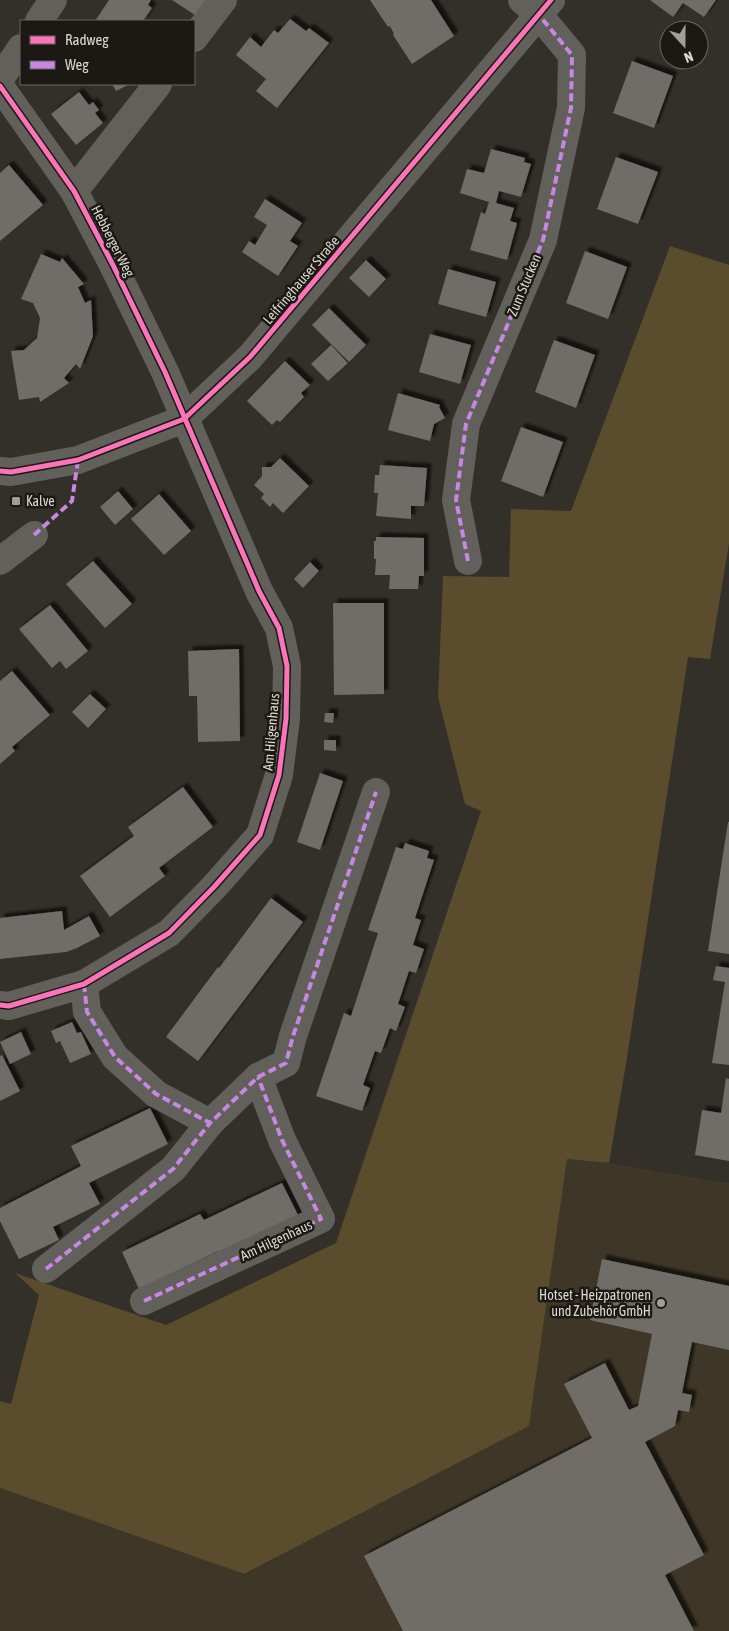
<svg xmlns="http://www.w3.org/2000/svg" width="729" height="1631" viewBox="0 0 729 1631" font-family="'Asap Condensed',sans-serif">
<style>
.built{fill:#3e3627}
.green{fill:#5a4c2d}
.building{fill:#6f6c68;filter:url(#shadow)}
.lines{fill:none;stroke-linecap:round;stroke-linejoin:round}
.minor{stroke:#62605a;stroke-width:28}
.quiet{stroke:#c787e3;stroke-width:4;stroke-dasharray:8 4;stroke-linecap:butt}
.cycleway-casing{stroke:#1c1914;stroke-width:8}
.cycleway{stroke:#fb73b8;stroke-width:5}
.poi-dot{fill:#a19d97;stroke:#1c1914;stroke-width:2}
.labels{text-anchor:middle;stroke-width:5;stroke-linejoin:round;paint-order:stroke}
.street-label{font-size:14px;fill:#dcd8d1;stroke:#1c1914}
.poi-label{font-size:14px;fill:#dcd8d1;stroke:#1c1914;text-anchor:start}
</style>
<defs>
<filter id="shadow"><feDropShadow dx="4.5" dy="-4.5" stdDeviation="1" flood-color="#0009"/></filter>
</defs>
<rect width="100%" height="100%" fill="#33302a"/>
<!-- built -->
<polygon class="built" points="567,1159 609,1163 729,1183 729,1631 0,1631 0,1488 244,1574 529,1426"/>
<!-- green -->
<polygon class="green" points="670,246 729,265 729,543 710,659 688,657 626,1064 609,1163 567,1159 529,1426 244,1574 0,1488 0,1401 11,1404 39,1295 15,1273 166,1325 336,1243 481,811 465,804 438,697 443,576 509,577 511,509 571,511"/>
<!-- building -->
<g class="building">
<polygon points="109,0 151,0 148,5 152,8 143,21 95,21"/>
<polygon points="172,0 209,0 198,17"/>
<polygon points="370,0 431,0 454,36 412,64 393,35 394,34 390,26 388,27"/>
<polygon points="650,0 716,0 704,17 683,3 673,17"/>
<polygon points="290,19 306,31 309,28 329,43 277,108 256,91 266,79 236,55 250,37 261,47 274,30 278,33"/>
<polygon points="632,61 673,76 654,128 613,113"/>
<polygon points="112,84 130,84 116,91"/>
<polygon points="79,92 89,105 93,102 99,110 95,113 103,123 76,145 51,114"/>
<polygon points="491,149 525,158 524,162 531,164 521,197 499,191 496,203 514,208 510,221 517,223 507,260 470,250 481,212 485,214 489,202 460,193 467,169 484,173"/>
<polygon points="616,157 658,172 638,224 597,209"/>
<polygon points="9,165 43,205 0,241 0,173"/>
<polygon points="265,199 302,223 290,241 298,246 278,276 242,252 249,241 255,245 267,225 254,217"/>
<polygon points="585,251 627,267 608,319 566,303"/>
<polygon points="41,254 60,262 62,258 84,284 78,287 85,303 91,300 93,336 80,369 76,364 64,378 69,383 40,402 39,397 19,400 11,351 24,350 37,338 40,318 33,303 21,299"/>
<polygon points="366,260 386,279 369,297 349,278"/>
<polygon points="448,269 496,282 486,317 438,304"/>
<polygon points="329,308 366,345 349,362 312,325"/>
<polygon points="430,334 471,345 460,384 419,372"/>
<polygon points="554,340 595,355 576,408 535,392"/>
<polygon points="331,345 348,363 328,381 311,364"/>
<polygon points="285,361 310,385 301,393 304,397 299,402 280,422 277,420 272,425 247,401"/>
<polygon points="398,393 440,405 439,407 445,418 434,424 430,441 388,430"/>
<polygon points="521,427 563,442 543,497 501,481"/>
<polygon points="280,458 309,486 283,513 273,503 270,507 261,498 264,494 254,485 262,476 262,467 271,467"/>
<polygon points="380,465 427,468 424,506 411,506 411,519 376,516 378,493 374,493 375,475 379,475"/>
<polygon points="118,491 133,509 115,525 100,507"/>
<polygon points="159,494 191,531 164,555 131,519"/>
<polygon points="376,537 424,538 424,576 419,576 418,589 389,589 390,575 375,575 376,559 374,559 374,541 376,541"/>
<polygon points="93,561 132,604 105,628 66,584"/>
<polygon points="310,562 319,571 303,588 294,579"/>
<polygon points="333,603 384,603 384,694 334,695"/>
<polygon points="50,605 88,651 66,669 60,661 52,668 19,629"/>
<polygon points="239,649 240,741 198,742 197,696 189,696 188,651"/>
<polygon points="12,671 50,715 12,747 15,751 0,764 0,681"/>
<polygon points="90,694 106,709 88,728 72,712"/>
<polygon points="325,713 334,713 333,723 324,722"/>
<polygon points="324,740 336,740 336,751 324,750"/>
<polygon points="320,773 343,781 320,850 297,842"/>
<polygon points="183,787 213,827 159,868 165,876 110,917 80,876 134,836 128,827"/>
<polygon points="728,822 729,822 729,954 708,951"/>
<polygon points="405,843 429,851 427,858 434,860 415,918 421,920 413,945 424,949 416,973 409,971 398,1004 405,1007 396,1031 390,1028 381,1053 375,1051 363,1085 370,1088 362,1111 316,1096 344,1013 351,1016 378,933 368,930 396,847 403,849"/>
<polygon points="271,898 303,922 198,1061 166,1037 218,967 219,968"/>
<polygon points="62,911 64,930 89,916 100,936 77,948 66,952 0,959 0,918"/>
<polygon points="716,966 729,968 729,1065 712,1063 725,982 713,980"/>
<polygon points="72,1022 77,1033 81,1032 91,1054 70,1063 60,1041 56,1043 51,1031"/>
<polygon points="21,1032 31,1054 10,1064 0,1042"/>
<polygon points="2,1055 20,1091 0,1101 0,1056"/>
<polygon points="726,1078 729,1079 729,1161 695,1155 702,1110 721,1113"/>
<polygon points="150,1108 168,1144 89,1183 100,1204 53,1227 59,1240 19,1259 0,1221 0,1208 81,1166 71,1146"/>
<polygon points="282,1183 300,1219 221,1257 218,1251 139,1289 122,1252 200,1214 204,1220"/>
<polygon points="602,1259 729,1286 729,1350 692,1342 682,1393 692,1395 689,1412 678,1410 675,1426 645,1442 704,1555 665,1575 694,1631 403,1631 364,1556 592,1438 564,1384 605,1363 629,1410 638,1406 652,1334 590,1320"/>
</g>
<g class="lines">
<!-- minor -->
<g class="minor">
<polyline points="39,21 53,0"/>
<polyline points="194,38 223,0"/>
<polyline points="0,79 21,48"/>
<polyline points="0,86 74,191 112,263 165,372 259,591 279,628 287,666 286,719 279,775 260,835 214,887 169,933 84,984 9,1006 0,1005"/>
<polyline points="74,191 158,84"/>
<polyline points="0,471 11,472 78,460 184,419 250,357 551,0"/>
<polyline points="0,561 34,535"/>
<polyline points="468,561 456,500 466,424 543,240 571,108 572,55 539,15 522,0"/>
<polyline points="84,984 87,1012 115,1057 156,1094 210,1123 258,1077 286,1063 293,1036 376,792"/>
<polyline points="46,1269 173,1169 210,1123"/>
<polyline points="144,1301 321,1219 282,1140 258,1077"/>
</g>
<!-- quiet -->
<g class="quiet">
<polyline points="34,535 72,501 78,460"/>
<polyline points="468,561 456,500 466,424 543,240 571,108 572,55 539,15"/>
<polyline points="84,984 87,1012 115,1057 156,1094 210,1123 258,1077 286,1063 293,1036 376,792"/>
<polyline points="46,1269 173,1169 210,1123"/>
<polyline points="144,1301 321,1219 282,1140 258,1077"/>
</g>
<defs>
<g id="cycleway">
<polyline points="0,86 74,191 112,263 165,372 259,591 279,628 287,666 286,719 279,775 260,835 214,887 169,933 84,984 9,1006 0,1005"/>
<polyline points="0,471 11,472 78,460 184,419 250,357 551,0"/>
</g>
</defs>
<!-- cycleway casing -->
<use href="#cycleway" class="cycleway-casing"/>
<!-- cycleway -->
<use href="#cycleway" class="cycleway"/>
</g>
<!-- markers -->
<g class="poi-dot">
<rect x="11" y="496" width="10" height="10" rx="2.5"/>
<circle cx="661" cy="1303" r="5"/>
</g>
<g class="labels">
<!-- street labels -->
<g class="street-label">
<text transform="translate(113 241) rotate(63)" y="5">Hebberger Weg</text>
<text transform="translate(301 280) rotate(-50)" y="5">Leifringhauser Straße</text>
<text transform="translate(524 285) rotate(-67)" y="5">Zum Stucken</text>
<text transform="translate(271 732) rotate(-85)" y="5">Am Hilgenhaus</text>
<text transform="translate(276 1240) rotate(-25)" y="5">Am Hilgenhaus</text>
</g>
<!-- poi labels -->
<g class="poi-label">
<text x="26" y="506">Kalve</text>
<text x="651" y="1300" text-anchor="end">Hotset - Heizpatronen<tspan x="651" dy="16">und Zubehör GmbH</tspan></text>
</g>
</g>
<!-- legend -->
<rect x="20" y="20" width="175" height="65" fill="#1c1914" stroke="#696560"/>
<rect x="30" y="36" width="25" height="8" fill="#fb73b8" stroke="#696560"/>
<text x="65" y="45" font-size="15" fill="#dcd8d1">Radweg</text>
<rect x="30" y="61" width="25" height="8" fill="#c787e3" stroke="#696560"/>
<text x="65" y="70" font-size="15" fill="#dcd8d1">Weg</text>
<!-- north arrow -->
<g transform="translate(684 45) rotate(159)"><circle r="24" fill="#1c1914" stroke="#696560"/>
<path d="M0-4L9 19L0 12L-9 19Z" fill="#a19d97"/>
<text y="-8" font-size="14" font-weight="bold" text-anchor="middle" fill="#dcd8d1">N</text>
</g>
</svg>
